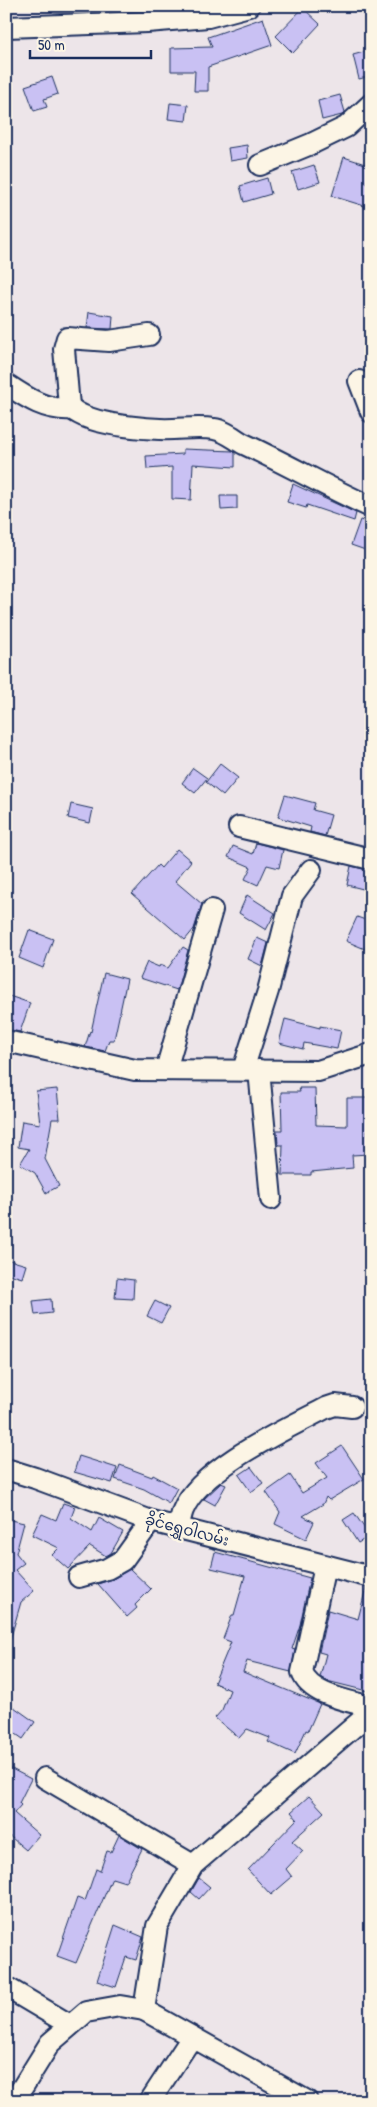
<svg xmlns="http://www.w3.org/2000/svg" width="377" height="2107" viewBox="0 0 377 2107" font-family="'Patrick Hand','Noto Sans Myanmar',sans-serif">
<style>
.building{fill:#c9c1f3;stroke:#1b2f5e}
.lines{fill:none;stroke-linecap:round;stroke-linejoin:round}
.minor-casing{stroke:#1b2f5e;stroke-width:24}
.minor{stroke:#fcf5e5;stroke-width:20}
.labels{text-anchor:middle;stroke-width:4.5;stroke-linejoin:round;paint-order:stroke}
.street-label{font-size:15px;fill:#1b2f5e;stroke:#fcf5e5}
</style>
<rect width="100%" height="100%" fill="#ede5e9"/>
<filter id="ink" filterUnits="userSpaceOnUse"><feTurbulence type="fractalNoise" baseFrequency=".02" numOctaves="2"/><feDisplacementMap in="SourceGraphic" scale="10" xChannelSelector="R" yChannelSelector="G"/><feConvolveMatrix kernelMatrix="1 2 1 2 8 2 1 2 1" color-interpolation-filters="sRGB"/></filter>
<g filter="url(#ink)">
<!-- building -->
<g class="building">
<polygon points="303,8 320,24 293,53 276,36"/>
<polygon points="263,18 272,45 208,67 208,91 194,91 195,71 171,71 171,48 212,47 208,37"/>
<polygon points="371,50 371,76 359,79 353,55"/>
<polygon points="52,77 58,94 44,99 47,107 34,111 25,86"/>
<polygon points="340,95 345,112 342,115 322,120 318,101"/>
<polygon points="170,103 188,105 186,121 168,119"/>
<polygon points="247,145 248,158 230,161 228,148"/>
<polygon points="344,157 371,166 366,184 371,185 371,208 332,196"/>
<polygon points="314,165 320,182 298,189 292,172"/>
<polygon points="267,178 271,194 244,202 240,186"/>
<polygon points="89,312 113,316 112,329 87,328"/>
<polygon points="183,449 233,451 235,453 235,467 193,464 191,500 172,499 172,467 147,469 146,456 183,454"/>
<polygon points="293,484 356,513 354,521 307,505 306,508 287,502"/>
<polygon points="220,496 237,496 237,509 221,510"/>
<polygon points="360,520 371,523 371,552 351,545"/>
<polygon points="220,764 238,778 223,796 206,782"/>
<polygon points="193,768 207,778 195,793 182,783"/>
<polygon points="285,795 315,803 313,810 331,815 325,836 310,832 311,827 278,817"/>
<polygon points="71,804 93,809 90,823 68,818"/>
<polygon points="256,843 283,850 279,868 267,865 258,885 245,879 251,867 228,857 233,846 253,854"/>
<polygon points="177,849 191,861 175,881 202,904 194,929 185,940 132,894 158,865 161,868"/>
<polygon points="351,866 371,871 371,891 347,885"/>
<polygon points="247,895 275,913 266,930 239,913"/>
<polygon points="357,917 371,922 371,947 366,945 365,949 346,941"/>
<polygon points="29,930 53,939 43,968 19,958"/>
<polygon points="257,938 268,943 262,966 248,959"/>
<polygon points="183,947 188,950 177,990 140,978 147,962 159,967 160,965 168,968"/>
<polygon points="104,973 127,979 114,1040 109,1040 105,1051 85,1047 90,1031 91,1032"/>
<polygon points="9,996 30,1003 20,1032 6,1029 6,1005"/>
<polygon points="285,1019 320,1028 320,1026 341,1030 337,1049 304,1043 303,1049 279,1043"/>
<polygon points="299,1088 315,1088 316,1125 347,1126 347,1098 371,1098 371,1131 367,1131 369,1154 352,1155 353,1168 311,1172 311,1175 282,1175 283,1145 278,1145 277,1130 282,1130 281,1092 300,1092"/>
<polygon points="57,1089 60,1119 52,1119 45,1159 59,1186 46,1193 35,1173 20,1164 29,1149 18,1147 22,1121 40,1124 36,1091"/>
<polygon points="6,1259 26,1265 22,1278 6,1273"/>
<polygon points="117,1278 134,1280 133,1299 115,1298"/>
<polygon points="51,1299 52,1313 35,1315 33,1301"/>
<polygon points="155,1301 169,1308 161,1323 147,1316"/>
<polygon points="342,1446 364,1479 329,1500 326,1497 323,1504 303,1516 314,1522 306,1539 275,1524 280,1512 266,1492 290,1475 302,1493 327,1478 316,1463"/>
<polygon points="79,1456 117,1468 112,1483 74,1472"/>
<polygon points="120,1465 152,1477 153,1475 177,1488 169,1503 144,1489 115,1479"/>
<polygon points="251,1467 263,1483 251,1492 239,1475"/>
<polygon points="221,1483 226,1485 215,1505 204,1499"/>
<polygon points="63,1503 75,1507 71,1518 92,1532 99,1518 123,1532 111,1553 106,1556 90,1546 68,1569 52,1555 59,1548 32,1535 42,1514 56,1520"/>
<polygon points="354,1513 370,1536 358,1543 343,1520"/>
<polygon points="6,1519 24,1523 16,1553 24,1563 15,1570 34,1591 21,1602 10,1640 6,1639"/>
<polygon points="215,1552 310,1578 300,1625 292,1649 295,1650 291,1672 247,1661 243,1672 320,1704 308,1731 306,1730 295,1754 268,1742 270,1738 247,1729 239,1738 215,1718 222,1710 230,1690 214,1683 231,1642 223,1639 232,1615 234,1615 245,1576 211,1568"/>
<polygon points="130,1569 151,1589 135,1605 137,1608 127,1617 98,1584 113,1579"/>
<polygon points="366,1588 371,1589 371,1692 327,1681 320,1677 326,1654 319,1652 328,1610 358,1619"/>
<polygon points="14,1707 35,1722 23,1739 6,1727 6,1718"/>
<polygon points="6,1766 31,1779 19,1803 21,1805 14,1813 39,1835 26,1850 6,1833"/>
<polygon points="309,1796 324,1812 292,1841 303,1851 286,1869 292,1877 271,1895 248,1870 297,1819 291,1812"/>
<polygon points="119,1835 142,1849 125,1882 112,1878 76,1963 57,1956 77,1898 85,1901 96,1869 100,1871 107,1851 111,1852"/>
<polygon points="199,1878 210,1887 199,1899 191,1892"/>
<polygon points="115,1925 143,1937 136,1960 126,1957 116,1987 97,1981"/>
</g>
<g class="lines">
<defs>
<g id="minor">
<polyline points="6,27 147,22 208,17 249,6"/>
<polyline points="260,165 311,144 346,127 371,104"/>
<path d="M 149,335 L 109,341 L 67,338 L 64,349 L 69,406 C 84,424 138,428 160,429 C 178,430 196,426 214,429 C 224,430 235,439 244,444 C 287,464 328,488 371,507"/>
<polyline points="359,381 371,412"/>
<path d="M 6,384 C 27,398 46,411 72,409"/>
<polyline points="239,827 371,859"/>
<polyline points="6,1041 135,1070 318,1071 371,1054"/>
<polyline points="166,1070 212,910"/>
<polyline points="243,1070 268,991 292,896 311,870"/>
<polyline points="259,1070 271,1199"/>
<polyline points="6,1469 35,1478 151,1521 371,1577"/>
<path d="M 178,1528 C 180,1522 181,1515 183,1510 C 200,1468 286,1429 326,1408 L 335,1405 L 352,1407"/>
<path d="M 325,1566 L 302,1672 C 309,1695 350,1701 371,1707"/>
<polyline points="79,1577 107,1569 123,1560 151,1521"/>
<polyline points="45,1778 193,1865"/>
<polyline points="6,1987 70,2025"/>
<polyline points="144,2010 157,1926 193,1865 371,1712"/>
<polyline points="14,2101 50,2043 86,2012 120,2006 144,2010 307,2101"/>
<polyline points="150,2101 192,2037"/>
</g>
</defs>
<!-- minor casing -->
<use href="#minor" class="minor-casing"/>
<!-- minor -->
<use href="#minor" class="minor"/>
</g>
</g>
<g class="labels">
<!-- street labels -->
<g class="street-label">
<text transform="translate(187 1530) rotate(15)" y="5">ခိုင်ရွှေဝါလမ်း</text>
</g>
</g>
<!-- margin -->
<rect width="377" height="2107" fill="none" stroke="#fcf5e5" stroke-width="25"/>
<rect x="12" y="12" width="352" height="2082" fill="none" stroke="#1b2f5e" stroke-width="2" filter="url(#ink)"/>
<!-- scale -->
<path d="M30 50v8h121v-8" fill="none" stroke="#1b2f5e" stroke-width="2.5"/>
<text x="38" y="50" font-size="15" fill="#1b2f5e" stroke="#fcf5e5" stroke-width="4" paint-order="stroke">50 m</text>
</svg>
